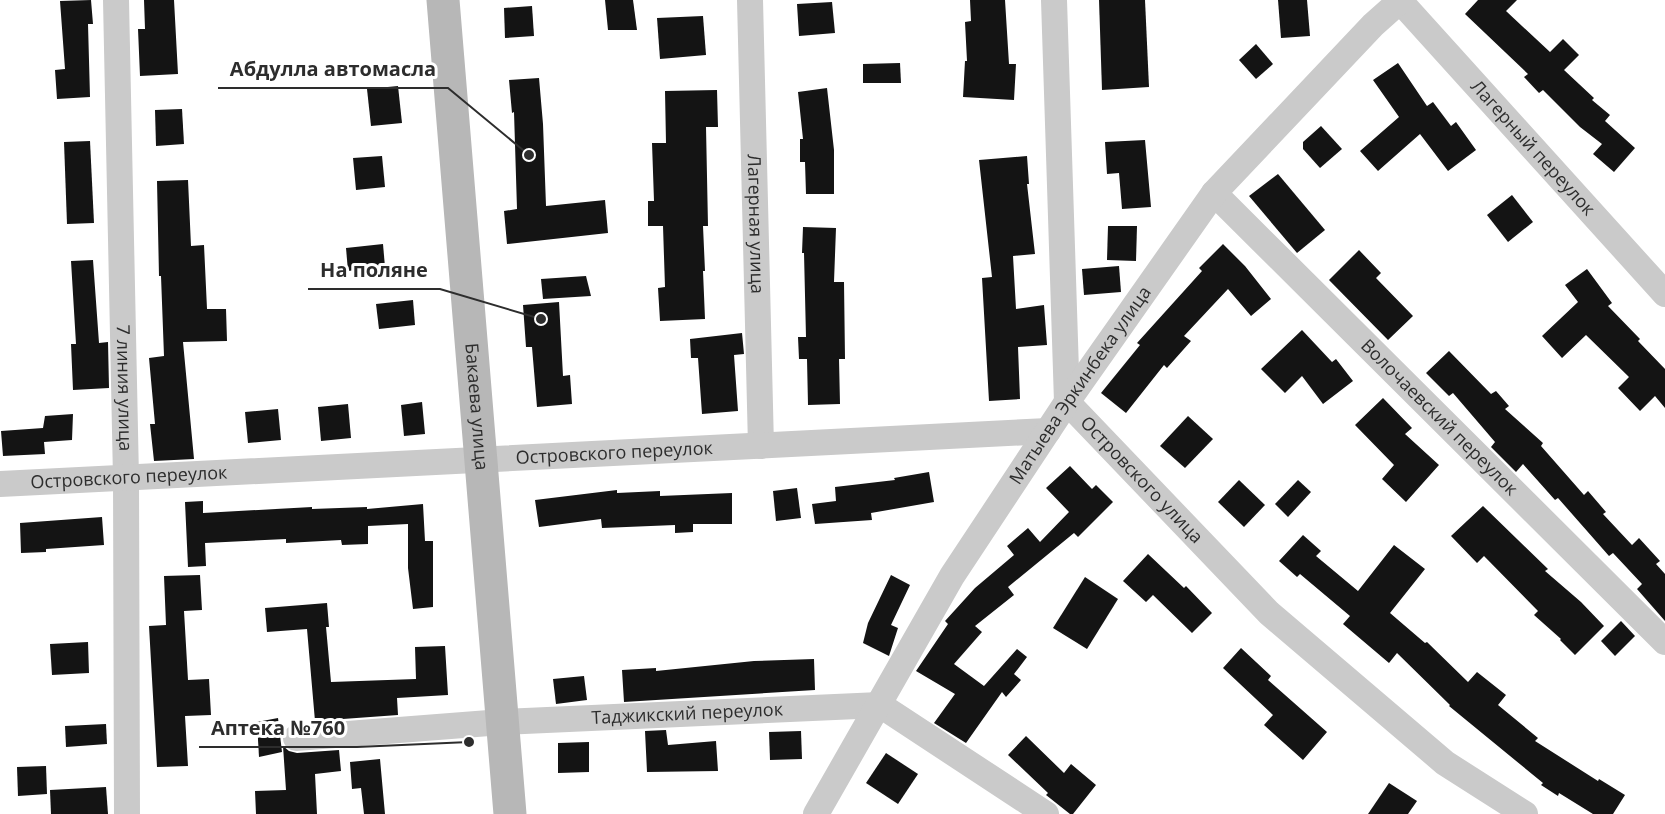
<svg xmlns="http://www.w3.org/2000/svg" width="1665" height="814" viewBox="0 0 1665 814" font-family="'Open Sans',sans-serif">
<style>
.building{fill:#141414}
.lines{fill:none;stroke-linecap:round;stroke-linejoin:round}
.minor{stroke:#cacaca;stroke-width:26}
.secondary{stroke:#b7b7b7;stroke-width:33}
.labels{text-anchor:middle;stroke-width:6;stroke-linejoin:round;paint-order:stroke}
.street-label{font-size:18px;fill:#2d2d2d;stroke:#fff}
.leader{fill:none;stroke:#2d2d2d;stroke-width:2}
.callout-dot{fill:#2d2d2d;stroke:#fff;stroke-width:2}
.callout-label{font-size:20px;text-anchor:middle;font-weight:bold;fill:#2d2d2d;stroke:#fff;stroke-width:6;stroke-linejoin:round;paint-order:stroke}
</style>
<rect width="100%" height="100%" fill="#fff"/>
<!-- building -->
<g class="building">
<polygon points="91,0 93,24 88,24 90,97 57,99 55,70 65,69 60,1"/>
<polygon points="144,0 174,0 178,74 140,76 138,29 145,29"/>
<polygon points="605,0 633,0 637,30 608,30"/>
<polygon points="970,0 1005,0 1009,64 1016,64 1014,100 963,97 965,61 967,61 965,22 971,21"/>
<polygon points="1099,0 1145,0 1149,87 1102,90"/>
<polygon points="1278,0 1307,0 1310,36 1281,38"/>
<polygon points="1478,0 1517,0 1506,11 1550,52 1563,39 1579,55 1564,70 1594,98 1592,100 1610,115 1605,121 1635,148 1614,172 1593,154 1602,144 1580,127 1543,90 1539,93 1524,77 1528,74 1465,14"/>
<polygon points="832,2 835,33 799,36 797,4"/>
<polygon points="532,6 534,36 505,38 504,8"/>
<polygon points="703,16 706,55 660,59 657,18"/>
<polygon points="1256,44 1273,64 1256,79 1239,60"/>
<polygon points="900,63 901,83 863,83 863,64"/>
<polygon points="1398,63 1427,106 1433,102 1451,126 1456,122 1476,150 1448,171 1420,134 1378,171 1360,151 1399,117 1373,80"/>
<polygon points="539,78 543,124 546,206 605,200 608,233 507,244 504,211 517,209 514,112 512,113 509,80"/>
<polygon points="398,86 402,123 371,126 367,89"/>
<polygon points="827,88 834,150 834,194 806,194 805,162 800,162 800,139 803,139 798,92"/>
<polygon points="717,90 718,127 706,127 708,226 703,226 705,271 703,271 705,319 660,321 658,288 665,287 663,226 648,226 648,201 654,201 652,143 666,143 665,91"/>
<polygon points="182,109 184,144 156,146 155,110"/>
<polygon points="1321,126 1342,149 1320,168 1303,149 1303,142"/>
<polygon points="1145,140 1151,207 1122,209 1119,173 1107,174 1105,142"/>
<polygon points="90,141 94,223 67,224 64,142"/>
<polygon points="382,156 385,187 356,190 353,158"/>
<polygon points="1027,156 1029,184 1027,184 1035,254 1013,256 1016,309 1044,305 1047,345 1018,347 1020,399 989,401 982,278 992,277 979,160"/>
<polygon points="1278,174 1325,230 1297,253 1249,196"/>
<polygon points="188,180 191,246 204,245 207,309 226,309 227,341 183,342 194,459 154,461 150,424 155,424 149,358 164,356 161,276 159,276 157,181"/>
<polygon points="1512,195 1533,222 1508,242 1487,215"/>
<polygon points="1108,226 1137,226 1136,261 1107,260"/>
<polygon points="803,227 836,228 834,282 844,282 845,359 839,359 840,404 808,405 807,359 799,359 798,337 806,337 804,253 802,253"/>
<polygon points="383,244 385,267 348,271 346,248"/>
<polygon points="1223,244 1245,266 1271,299 1251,316 1228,289 1184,336 1191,341 1167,368 1164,365 1126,413 1101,393 1140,345 1137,343 1202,271 1199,268"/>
<polygon points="1359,250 1381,273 1376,278 1413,316 1388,340 1329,280"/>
<polygon points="93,260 99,343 108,342 109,388 73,390 71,344 76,344 71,261"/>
<polygon points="1119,266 1121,292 1084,295 1082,269"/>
<polygon points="1587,269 1612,303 1608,306 1640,339 1638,341 1665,369 1665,408 1655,396 1640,411 1618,388 1629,377 1586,335 1562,358 1542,336 1578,302 1565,285"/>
<polygon points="586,276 591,296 543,299 541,279"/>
<polygon points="413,300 415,325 379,329 376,304"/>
<polygon points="559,302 563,376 570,375 572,404 537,407 532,347 526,347 523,305"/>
<polygon points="1302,330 1332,362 1336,359 1353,381 1323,404 1302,376 1285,393 1261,369"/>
<polygon points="742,333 744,354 734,355 738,411 702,414 698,358 691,358 690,339"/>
<polygon points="1449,351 1491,394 1496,391 1509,406 1505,409 1543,443 1541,446 1584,495 1588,491 1606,512 1603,514 1632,545 1639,538 1660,561 1656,564 1665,574 1665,621 1637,589 1642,584 1613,553 1609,556 1558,498 1555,500 1523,464 1516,472 1491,447 1495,442 1453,393 1449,396 1426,373"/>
<polygon points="1383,398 1412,428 1405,434 1439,465 1406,502 1382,479 1394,465 1355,425"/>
<polygon points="422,402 425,434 404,436 401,405"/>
<polygon points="348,404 351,438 321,441 318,407"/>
<polygon points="278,409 281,440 248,443 245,412"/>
<polygon points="73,414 72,440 44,442 45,454 3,456 1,431 43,428 45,416"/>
<polygon points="1188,416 1213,439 1185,468 1160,446"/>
<polygon points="1070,466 1092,489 1096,485 1113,502 1078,537 1074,533 1008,587 1014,595 975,626 982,632 954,664 984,686 1017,649 1027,657 1014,674 1021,680 1006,697 1002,692 966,743 934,723 955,694 916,671 948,624 945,621 975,588 1014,555 1007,546 1028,528 1040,542 1069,512 1046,488"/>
<polygon points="929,472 934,502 871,513 872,520 815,524 812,504 836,501 835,487 895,480 894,478"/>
<polygon points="1239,480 1265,505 1244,527 1218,502"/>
<polygon points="1298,480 1311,492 1288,517 1275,504"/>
<polygon points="797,488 801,518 776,521 773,491"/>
<polygon points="617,490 617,493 660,491 660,496 732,493 732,524 693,524 693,532 675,533 675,525 602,528 601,519 539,527 535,500"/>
<polygon points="203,501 203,513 312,507 312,509 367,507 367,509 423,504 425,541 433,541 433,607 413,609 408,568 408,524 368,526 368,544 342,545 341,540 286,543 286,539 205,543 206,566 188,567 185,502"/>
<polygon points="1483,506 1548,569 1545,571 1581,602 1604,626 1575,655 1560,640 1561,639 1534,615 1538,611 1484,556 1477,563 1451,536"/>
<polygon points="102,517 104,545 46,549 46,552 21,553 20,523"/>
<polygon points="1303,535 1321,551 1316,556 1358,591 1394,545 1425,569 1390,613 1425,643 1427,642 1468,682 1477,672 1506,695 1498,705 1538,738 1535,741 1598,781 1599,779 1625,795 1613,814 1593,814 1559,793 1558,796 1541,785 1543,783 1449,706 1450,705 1397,653 1389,663 1343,624 1350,616 1300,574 1297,577 1279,561"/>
<polygon points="1148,554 1184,588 1186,586 1212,613 1192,633 1153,595 1146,602 1123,581"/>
<polygon points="200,575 202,610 184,611 188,680 209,679 211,715 185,716 188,766 157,767 149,626 166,625 164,576"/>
<polygon points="891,575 910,585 891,625 898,628 889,656 863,643 868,623"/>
<polygon points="1085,577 1118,599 1087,649 1053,628"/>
<polygon points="327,603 329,627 326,627 331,682 416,679 415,647 445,646 448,695 397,698 398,715 315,721 307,629 267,632 265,608"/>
<polygon points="1621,621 1635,636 1615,656 1601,641"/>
<polygon points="88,642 89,673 52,675 50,644"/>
<polygon points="1241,648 1271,676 1268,680 1327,732 1303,760 1264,725 1273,715 1223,668"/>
<polygon points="814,659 815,690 624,702 622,670 656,668 656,671 754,661"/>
<polygon points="584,676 587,700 556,704 553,679"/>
<polygon points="278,718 282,752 259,757 257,722"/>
<polygon points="106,724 107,744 66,747 65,726"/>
<polygon points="666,730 668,745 716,741 718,771 647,772 645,731"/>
<polygon points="801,731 802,759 770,760 769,732"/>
<polygon points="1026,736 1064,773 1071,764 1096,785 1073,814 1070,814 1046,795 1048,793 1008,755"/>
<polygon points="589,742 589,772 558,773 558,743"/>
<polygon points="283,746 289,751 297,753 339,750 341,771 315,774 317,814 256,814 255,791 286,790"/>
<polygon points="886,753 918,774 898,804 866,783"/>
<polygon points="380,759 385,814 364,814 361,788 352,789 350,762"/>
<polygon points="46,766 47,794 18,796 17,767"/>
<polygon points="1389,783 1417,801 1408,814 1368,814"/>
<polygon points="106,787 108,814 51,814 50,790"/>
</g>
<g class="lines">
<!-- minor -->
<g class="minor">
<path id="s1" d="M 116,0 L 126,478 L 127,814"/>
<path id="s2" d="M 750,0 L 761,446"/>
<path id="s3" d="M 1054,0 L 1067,402 L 1269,613 L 1445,763 L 1525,814"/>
<path id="s4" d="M 1400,1 L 1665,294"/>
<path id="s5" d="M 1214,193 L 1665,642"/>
<path id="s6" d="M 0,484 L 1048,431"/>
<path id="s7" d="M 296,738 L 502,722 L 880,705 L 1046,814"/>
<path id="s8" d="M 816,814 L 952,576 L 1067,402 L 1214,193 L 1373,25 L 1401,0"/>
</g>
<!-- secondary -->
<path class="secondary" id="s9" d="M 443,0 L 510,814"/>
</g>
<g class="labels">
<!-- street labels -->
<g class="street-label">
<text dy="6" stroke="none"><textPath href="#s4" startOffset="198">Лагерный переулок</textPath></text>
<text dy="6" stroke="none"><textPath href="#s2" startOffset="224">Лагерная улица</textPath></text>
<text dy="6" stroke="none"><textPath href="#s8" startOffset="504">Матыева Эркинбека улица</textPath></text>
<text dy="6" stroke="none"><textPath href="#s1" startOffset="388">7 линия улица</textPath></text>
<text dy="6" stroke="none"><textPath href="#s9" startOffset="408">Бакаева улица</textPath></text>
<text dy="6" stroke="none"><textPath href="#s5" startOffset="318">Волочаевский переулок</textPath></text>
<text dy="6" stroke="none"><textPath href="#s6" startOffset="615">Островского переулок</textPath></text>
<text dy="6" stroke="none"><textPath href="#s6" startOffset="129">Островского переулок</textPath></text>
<text dy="6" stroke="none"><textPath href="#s3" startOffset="510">Островского улица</textPath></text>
<text dy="6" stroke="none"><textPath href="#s7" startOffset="392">Таджикский переулок</textPath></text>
</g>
</g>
<!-- callouts -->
<path class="leader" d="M529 155L448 88H218M541 319L440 289H308M469 742L357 747H199"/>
<g class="callout-dot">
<circle cx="529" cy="155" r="6"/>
<circle cx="541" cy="319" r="6"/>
<circle cx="469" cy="742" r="6"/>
</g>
<g class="callout-label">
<text x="333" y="76">Абдулла автомасла</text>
<text x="374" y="277">На поляне</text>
<text x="278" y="735">Аптека №760</text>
</g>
</svg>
